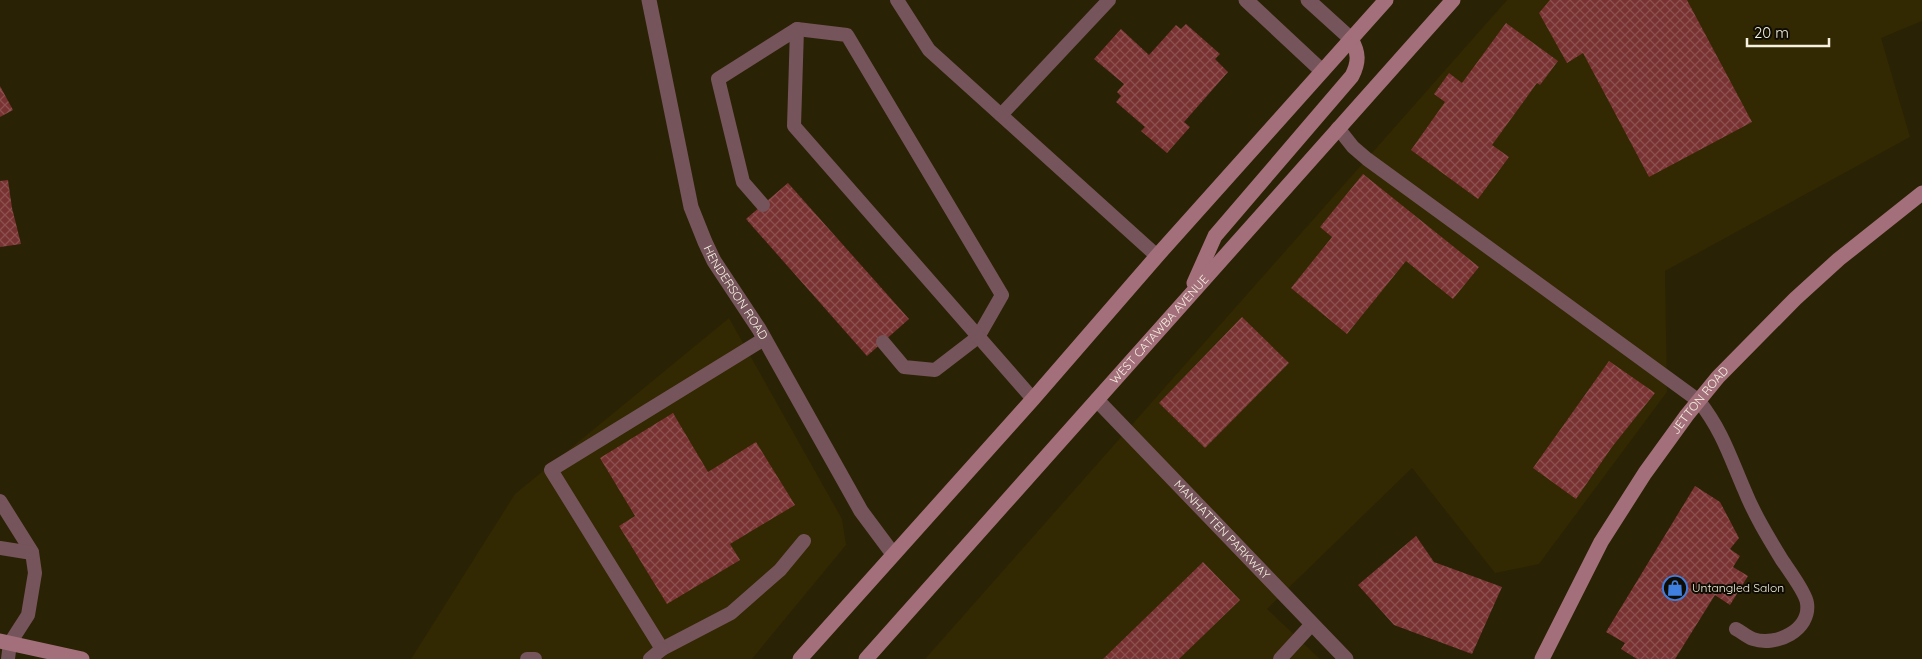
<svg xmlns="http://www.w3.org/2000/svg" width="1922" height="659" viewBox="0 0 1922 659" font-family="Quicksand,sans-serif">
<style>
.built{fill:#322801}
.building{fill:url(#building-cross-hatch)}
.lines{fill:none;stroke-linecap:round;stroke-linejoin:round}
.lane{stroke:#75545b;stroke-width:14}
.street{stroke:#75545b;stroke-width:15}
.secondary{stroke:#a36f7b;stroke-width:15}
.labels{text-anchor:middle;stroke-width:4;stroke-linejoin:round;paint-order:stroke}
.street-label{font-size:12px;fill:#f5f0df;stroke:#0f0c03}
.poi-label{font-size:12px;fill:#f5f0df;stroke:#0f0c03;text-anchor:start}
</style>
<defs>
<pattern id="building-cross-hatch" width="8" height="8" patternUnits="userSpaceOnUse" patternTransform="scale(1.25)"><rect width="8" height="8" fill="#783232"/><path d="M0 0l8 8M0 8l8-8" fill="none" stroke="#8c504f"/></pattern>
</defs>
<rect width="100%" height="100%" fill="#2a2204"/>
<!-- built -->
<g class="built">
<polygon points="1507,0 1922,0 1922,21 1881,38 1910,137 1665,271 1667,392 1539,564 1495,573 1412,468 1267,609 1320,659 925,659"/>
<polygon points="729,318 842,519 846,545 752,659 411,659 515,494"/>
</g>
<!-- building -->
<g class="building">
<polygon points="1550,0 1687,0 1752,122 1649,177 1583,53 1567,63 1539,13"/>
<polygon points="1506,23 1558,61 1540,85 1537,83 1492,145 1509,157 1478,199 1411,150 1445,102 1434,94 1449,73 1462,83"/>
<polygon points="1186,24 1220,54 1215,59 1228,72 1184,122 1190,127 1167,153 1141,131 1145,127 1116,102 1121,96 1117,92 1124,84 1094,59 1121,29 1149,55 1176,25 1181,29"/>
<polygon points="0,86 13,110 0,117"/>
<polygon points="1363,174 1479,267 1453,299 1406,261 1347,334 1291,288 1332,237 1320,227"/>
<polygon points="8,180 12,208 21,244 0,247 0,181"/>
<polygon points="788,183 909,319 867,356 746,219"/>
<polygon points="1242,317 1289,363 1205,448 1159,403"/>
<polygon points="1609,361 1655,393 1612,447 1576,499 1533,468"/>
<polygon points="673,413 708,472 756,442 795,505 730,544 740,560 667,604 619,526 635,516 600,458"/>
<polygon points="1695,486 1720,502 1739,538 1730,549 1740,556 1733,567 1748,576 1730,605 1715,595 1675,659 1637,659 1621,649 1625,643 1606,632"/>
<polygon points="1416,536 1434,562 1502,587 1472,654 1394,625 1358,585"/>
<polygon points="1203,562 1240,600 1179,659 1103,659"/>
</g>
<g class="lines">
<!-- lane -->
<g class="lane">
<polyline points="897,0 929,50 1157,256"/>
<polyline points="797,29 847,35 1002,295 978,337 935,370 904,367 883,342"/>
<polyline points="1001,115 1109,0"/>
<path d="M 1338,128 L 1353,147 L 1367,159 L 1699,401 C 1722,431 1729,454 1744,489 C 1754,514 1768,537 1782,560 C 1788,569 1806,593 1807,603 C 1811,630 1776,647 1753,639 C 1747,637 1742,632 1736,629"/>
<polyline points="763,205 743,182 718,79 797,29 794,126 1033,399"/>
<polyline points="764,339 551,470 662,649 731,613 780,570 804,541"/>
<polyline points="0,501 32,552 35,573 28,615 10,643 8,659"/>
<polyline points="0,548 32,553"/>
<polyline points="527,659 535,659"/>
<polyline points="650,659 662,649"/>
<polyline points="1280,659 1312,624"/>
</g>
<!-- street -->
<g class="street">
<path id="s1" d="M 649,0 L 691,207 L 705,242 L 714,261 L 759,329 L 861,511 L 893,554"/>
<polyline points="1246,0 1322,71"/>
<polyline points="1308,0 1351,39"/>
<path id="s2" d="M 1097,400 L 1346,659"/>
</g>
<!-- secondary -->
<g class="secondary">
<path d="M 1194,283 L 1215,236 L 1352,76 C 1359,62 1359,53 1351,39"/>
<polyline points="0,641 82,659"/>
<polyline points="800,659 1033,399 1157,256 1386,0"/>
<path id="s3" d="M 866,659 L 1453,0"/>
<path id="s4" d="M 1542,659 L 1601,542 L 1645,473 L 1687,415 L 1718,377 L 1795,299 L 1839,259 L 1922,193"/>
</g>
</g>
<!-- icons -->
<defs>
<symbol id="shop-ring" viewBox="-11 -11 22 22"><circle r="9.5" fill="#0f0c03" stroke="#3f7fe0" stroke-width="1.5"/><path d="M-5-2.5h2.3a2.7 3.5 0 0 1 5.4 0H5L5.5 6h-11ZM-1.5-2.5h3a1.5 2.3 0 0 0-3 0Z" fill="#3f7fe0"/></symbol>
</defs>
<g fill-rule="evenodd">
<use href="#shop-ring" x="1661" y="574" width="28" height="28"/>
</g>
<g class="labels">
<!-- street labels -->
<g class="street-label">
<text dy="4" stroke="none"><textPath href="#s1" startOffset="308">HENDERSON ROAD</textPath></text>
<text dy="4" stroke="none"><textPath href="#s3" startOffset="441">WEST CATAWBA AVENUE</textPath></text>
<text dy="4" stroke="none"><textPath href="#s4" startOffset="304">JETTON ROAD</textPath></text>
<text dy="4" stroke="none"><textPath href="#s2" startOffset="180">MANHATTEN PARKWAY</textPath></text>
</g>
<!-- poi labels -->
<g class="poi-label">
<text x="1692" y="592">Untangled Salon</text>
</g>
</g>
<!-- scale -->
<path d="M1747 38v8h82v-8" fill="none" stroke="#f5f0df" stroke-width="2.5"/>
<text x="1754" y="38" font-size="15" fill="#f5f0df" stroke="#0f0c03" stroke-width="4" paint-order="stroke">20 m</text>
</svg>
